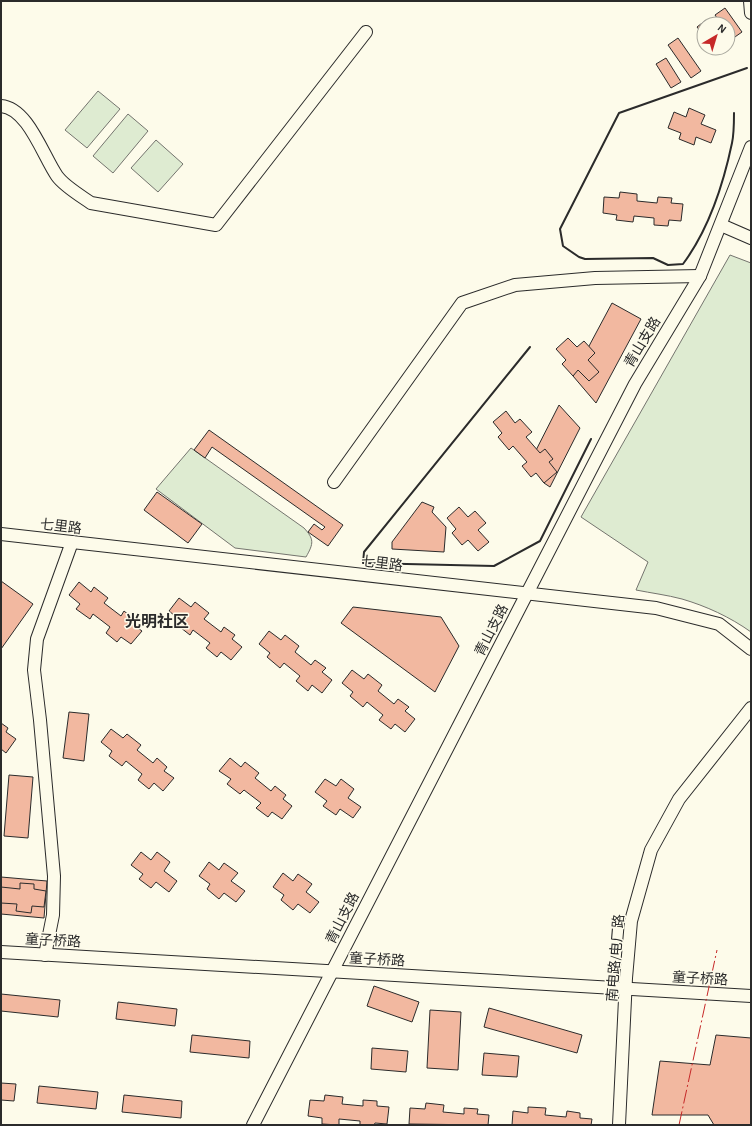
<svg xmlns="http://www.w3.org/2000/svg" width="752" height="1126" viewBox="0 0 752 1126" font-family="'Alegreya Sans','Noto Sans SC',sans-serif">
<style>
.green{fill:#deebd1;stroke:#74746e}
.building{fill:#f2b8a0;stroke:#2b2b2b}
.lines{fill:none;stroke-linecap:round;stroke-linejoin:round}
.minor-casing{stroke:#2b2b2b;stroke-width:14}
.minor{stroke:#fdfbea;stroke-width:12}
.wall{stroke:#2b2b2b;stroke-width:2}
.power{stroke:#c62828;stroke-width:1;stroke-dasharray:14 3 2 3;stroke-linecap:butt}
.labels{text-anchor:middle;stroke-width:3;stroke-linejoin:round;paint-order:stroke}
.street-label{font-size:14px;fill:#2b2b2b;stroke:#fdfbea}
.quarter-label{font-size:16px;font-weight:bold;fill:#2b2b2b;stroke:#fdfbea}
</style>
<rect width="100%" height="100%" fill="#fdfbea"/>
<!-- green -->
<g class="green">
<polygon points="98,91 120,109 87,148 65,130"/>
<polygon points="128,114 148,131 113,173 93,156"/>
<polygon points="156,140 183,164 158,192 131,168"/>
<path d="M 730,255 L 751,263 L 751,632 C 730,617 706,606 682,599 C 667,595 651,593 636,590 L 648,562 L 581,517 Z"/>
<path d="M 191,448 L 304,528 C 314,539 314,543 306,557 L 235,548 L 156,489 Z"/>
</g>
<!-- building -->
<g class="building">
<polygon points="725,8 742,32 732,39 728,33 728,24 721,24 715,15"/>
<polygon points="706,20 710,24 704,24 704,36 697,27"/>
<polygon points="678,38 701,71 691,78 668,45"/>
<polygon points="666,58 681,82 671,88 656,64"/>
<polygon points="689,108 705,115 701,124 716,130 711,143 696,137 694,145 679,139 681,133 668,128 674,112 686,117"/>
<polygon points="620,192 637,194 637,201 657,203 658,197 672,198 671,203 683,204 681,221 669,220 668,226 654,225 654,218 634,216 633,222 616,220 617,215 603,213 604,197 619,198"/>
<polygon points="612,303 641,319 596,403 573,376"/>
<polygon points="568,338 577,347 584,341 595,353 588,360 599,372 589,381 578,370 573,376 562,364 566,360 556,349"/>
<polygon points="559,405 580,428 550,487 544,483 530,462"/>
<polygon points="506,411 515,423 520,419 532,432 526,437 540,453 545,449 553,459 549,462 557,472 544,483 536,473 531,477 522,466 527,462 513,446 509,450 498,437 502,433 493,422"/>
<polygon points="209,430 343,525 328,546 308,532 314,524 322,530 325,527 212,447 205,458 194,450"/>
<polygon points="157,492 202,524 188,543 144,510"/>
<polygon points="422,502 434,507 432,512 446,527 444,552 392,549 392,542"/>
<polygon points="459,507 468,517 475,511 486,523 478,530 489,542 478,551 468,540 462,545 452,533 456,529 447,518"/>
<polygon points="1,581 33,604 1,649"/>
<polygon points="79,582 91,592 94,587 108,598 104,603 121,616 124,611 135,620 132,624 142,631 131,644 121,637 117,642 106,633 110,627 93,614 90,619 76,609 80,604 69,595"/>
<polygon points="179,598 191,607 195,602 209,613 204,619 221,632 224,627 235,635 232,639 242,647 231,660 221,652 217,657 206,648 210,643 193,630 190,635 176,624 180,620 169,611"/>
<polygon points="353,607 441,617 459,646 435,692 341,623"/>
<polygon points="269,631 281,640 285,635 299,646 295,652 311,665 315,660 326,668 322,672 332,680 322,693 312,685 308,691 296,681 300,676 284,663 280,668 267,657 270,653 259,644"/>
<polygon points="352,670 364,679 368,674 382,685 378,691 394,704 398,699 409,707 405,711 415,719 405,732 395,724 391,729 379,720 383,715 367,702 363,707 350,696 353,692 342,683"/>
<polygon points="69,712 89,714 84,761 63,758"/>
<polygon points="1,723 8,728 6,732 16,739 6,753 1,749"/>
<polygon points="111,729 123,738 127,734 141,745 137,750 153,763 157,758 167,767 164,771 174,778 163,791 154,783 149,789 138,780 142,774 126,761 122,766 109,756 112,751 101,742"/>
<polygon points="230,758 241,767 245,762 259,773 255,778 271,791 275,786 286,795 283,799 292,806 282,819 272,812 268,817 256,808 261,803 244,790 240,794 227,784 231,779 219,771"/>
<polygon points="9,775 33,777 28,838 4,836"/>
<polygon points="325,779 336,786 341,779 354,789 348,798 361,807 353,818 340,809 336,815 323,806 327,801 315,792"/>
<polygon points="141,852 151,860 157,852 170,862 164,871 177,881 169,892 156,882 151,888 139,879 143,874 131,865"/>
<polygon points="209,862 219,870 224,863 238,873 231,881 245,891 236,902 224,893 219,899 207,889 210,884 199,876"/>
<polygon points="283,873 293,881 298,874 312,884 306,892 319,902 310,913 298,904 293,910 281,900 284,895 273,887"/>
<polygon points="1,877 47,881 44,918 1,914"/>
<polygon points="20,883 34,884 34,889 46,891 44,907 32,906 31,913 16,911 17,904 1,903 1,887 20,889"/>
<polygon points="374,986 419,1002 412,1022 367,1006"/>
<polygon points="1,994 60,1000 58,1017 1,1011"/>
<polygon points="118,1002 177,1009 175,1026 116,1019"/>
<polygon points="489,1008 582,1035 577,1053 484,1027"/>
<polygon points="430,1010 461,1012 458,1070 427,1068"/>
<polygon points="192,1035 250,1041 249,1058 190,1052"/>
<polygon points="716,1035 751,1038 751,1125 714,1125 708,1115 652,1115 660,1061 710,1065"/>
<polygon points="372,1048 408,1051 406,1072 371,1069"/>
<polygon points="484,1053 519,1056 517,1077 482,1075"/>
<polygon points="1,1083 16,1084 14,1101 1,1100"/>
<polygon points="39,1086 98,1092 96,1109 37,1103"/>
<polygon points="124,1095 182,1101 181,1118 122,1112"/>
<polygon points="325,1095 343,1097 342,1104 363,1106 363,1100 377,1101 377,1106 389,1107 387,1124 375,1123 374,1125 360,1125 360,1121 339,1119 339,1125 322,1124 322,1118 308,1116 310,1100 324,1101"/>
<polygon points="426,1103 444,1105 443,1112 464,1114 464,1108 478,1109 477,1114 489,1115 488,1125 409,1124 410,1108 425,1109"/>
<polygon points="528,1107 546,1108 545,1115 566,1117 567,1111 580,1113 580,1118 592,1119 591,1125 512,1125 513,1111 528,1113"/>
</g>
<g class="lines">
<defs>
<g id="minor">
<polyline points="750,1 751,13"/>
<path d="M 1,106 C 28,108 43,156 57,176 C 64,186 81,196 91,203 L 216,225 L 366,32"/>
<polyline points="721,225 751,238"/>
<polyline points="334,482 462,303 515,285 595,278 700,276"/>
<polyline points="1,534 656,608 719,624 751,649"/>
<polyline points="1,952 751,996"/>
<polyline points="45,955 53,915 54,876 40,720 34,670 37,639 72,542"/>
<polyline points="253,1125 635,384 700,276 751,147"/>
<polyline points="619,1125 626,978 631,921 651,850 679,799 751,708"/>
</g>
</defs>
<!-- minor casing -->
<use href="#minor" class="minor-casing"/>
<!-- minor -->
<use href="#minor" class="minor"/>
<!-- wall -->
<g class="wall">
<path d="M 734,113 C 734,123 734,134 732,143 C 723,186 709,229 683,264 L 668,265 L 653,258 L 585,259 L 579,257 L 563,246 L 560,229 L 619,113 L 747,68"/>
<polyline points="530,347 364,552 363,563 494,566 540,541 591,439"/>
</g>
<!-- power -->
<polyline class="power" points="679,1125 717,950"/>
</g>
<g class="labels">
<!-- street labels -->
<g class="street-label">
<text transform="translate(642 342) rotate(-59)" y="5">青山支路</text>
<text transform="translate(61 526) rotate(7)" y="5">七里路</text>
<text transform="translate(382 563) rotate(7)" y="5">七里路</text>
<text transform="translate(491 630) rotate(-63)" y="5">青山支路</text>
<text transform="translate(342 918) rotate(-63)" y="5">青山支路</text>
<text transform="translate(53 940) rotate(3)" y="5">童子桥路</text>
<text transform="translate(615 958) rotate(-85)" y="5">南电路/电厂路</text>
<text transform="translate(377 959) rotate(3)" y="5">童子桥路</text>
<text transform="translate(700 978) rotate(3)" y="5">童子桥路</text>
</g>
<!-- quarter labels -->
<g class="quarter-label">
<text x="157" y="627">光明社区</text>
</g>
</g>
<!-- border -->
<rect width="752" height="1126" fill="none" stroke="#2b2b2b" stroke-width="4"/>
<!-- north arrow -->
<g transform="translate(716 36) rotate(38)"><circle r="19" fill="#fdfbea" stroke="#a9a89e"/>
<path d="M0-3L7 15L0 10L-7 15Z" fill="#c62828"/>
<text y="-6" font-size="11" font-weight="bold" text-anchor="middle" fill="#2b2b2b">N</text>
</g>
</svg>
